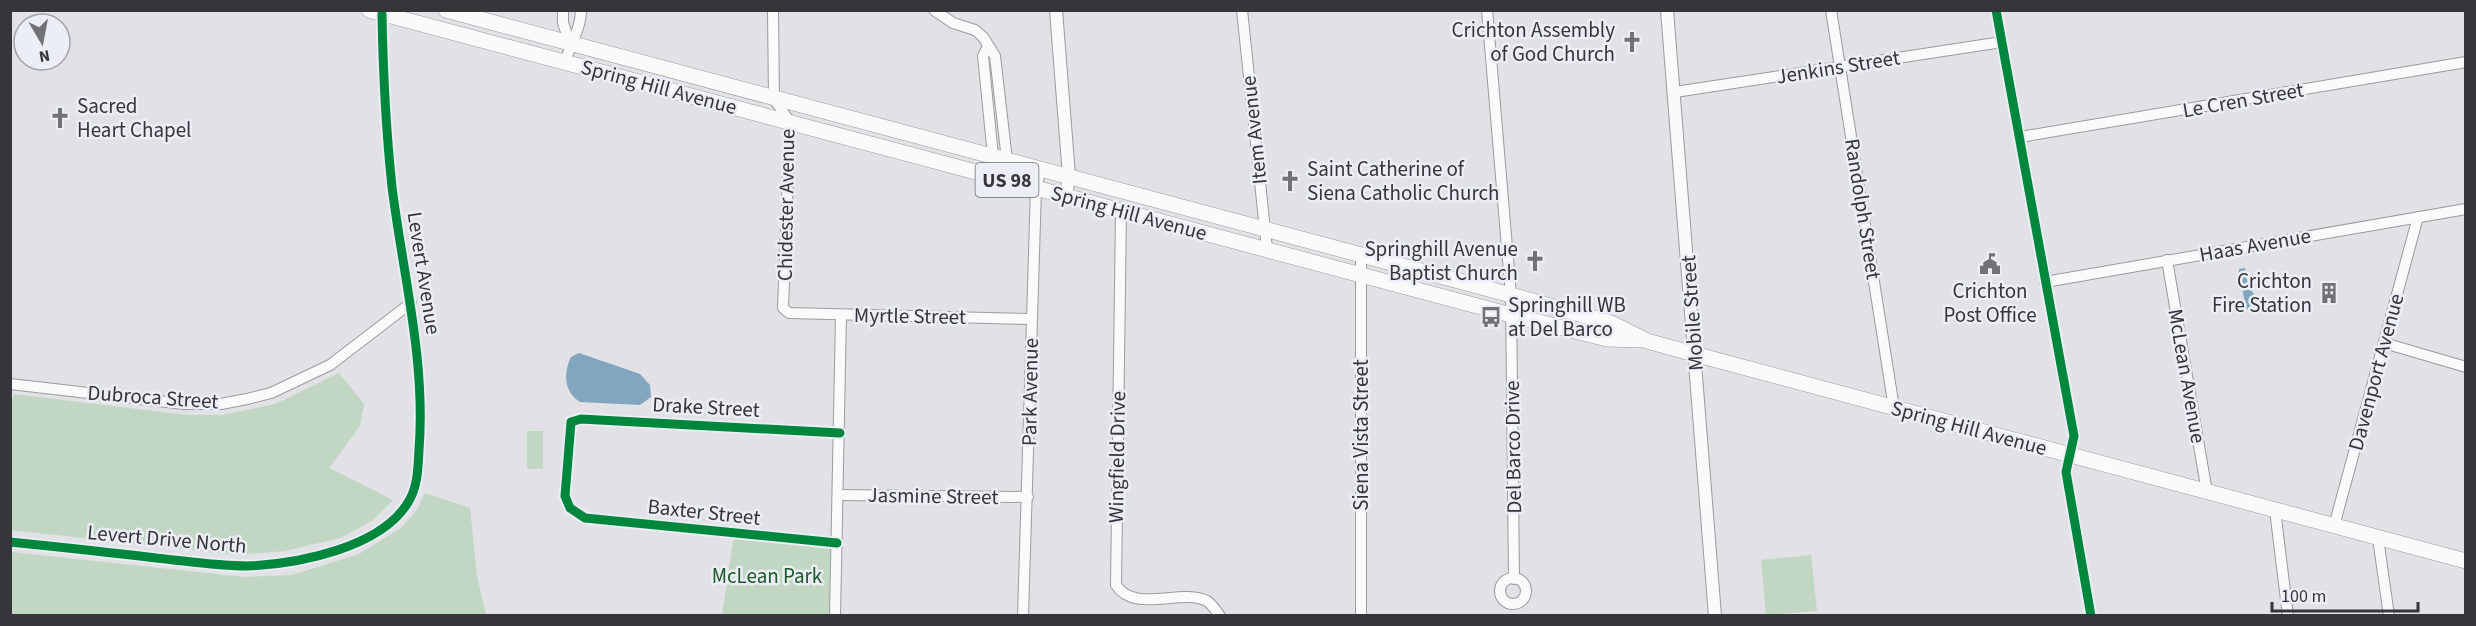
<svg xmlns="http://www.w3.org/2000/svg" width="2476" height="626" viewBox="0 0 2476 626" font-family="'Source Sans 3',sans-serif">
<style>
.green{fill:#c1d7c4}
.water{fill:#82a6bd}
.lines{fill:none;stroke-linecap:round;stroke-linejoin:round}
.minor-casing{stroke:#9b9b9e;stroke-width:12}
.tertiary-casing{stroke:#9b9b9e;stroke-width:14}
.primary-casing{stroke:#9b9b9e;stroke-width:16}
.minor{stroke:#fafafb;stroke-width:10}
.tertiary{stroke:#fafafb;stroke-width:12}
.primary{stroke:#fafafb;stroke-width:15}
.cycleway-casing{stroke:#eceef5;stroke-width:13}
.cycleway{stroke:#00873e;stroke-width:9}
.labels{text-anchor:middle;stroke-width:5;stroke-linejoin:round;paint-order:stroke}
.shield{fill:#eceef5;stroke:#6c6d71;stroke-width:1.5}
.shield-label{font-size:20px;font-weight:bold;fill:#353639}
.poi-label{font-size:21px;fill:#353639;stroke:#eceef5;text-anchor:end}
.street-label{font-size:21px;fill:#353639;stroke:#eceef5}
.park-label{font-size:21px;fill:#1c5725;stroke:#eceef5}
</style>
<rect width="100%" height="100%" fill="#e1e1e6"/>
<!-- green -->
<g class="green">
<polygon points="339,373 364,404 360,426 329,468 393,500 372,521 340,538 285,551 236,555 11,530 10,409 14,394 187,415 223,415 275,404"/>
<rect x="527" y="431" width="16" height="38"/>
<polygon points="425,493 470,508 477,576 486,615 11,615 11,552 244,577 292,575 359,554 401,528 417,510"/>
<polygon points="734,534 837,543 835,615 722,616"/>
<polygon points="1811,555 1817,611 1766,615 1761,560"/>
</g>
<!-- water -->
<g class="water">
<polygon points="2245,268 2248,285 2261,305 2260,308 2251,312 2246,308 2239,272 2239,269"/>
<path d="M 579,353 L 640,374 L 650,385 L 651,397 L 640,405 L 580,402 C 564,392 563,374 571,357 Z"/>
</g>
<g class="lines">
<defs>
<g id="minor">
<polyline points="563,10 563,23 570,43"/>
<polyline points="773,10 774,99 790,122 783,308 789,313 1031,319"/>
<polyline points="934,10 953,23 975,30 983,37 995,56 1007,160"/>
<polyline points="1242,10 1267,249"/>
<polyline points="1487,10 1511,295 1514,579"/>
<polyline points="1831,10 1894,408"/>
<polyline points="1996,10 2074,436 2066,472 2091,616"/>
<polyline points="987,48 983,56 993,156"/>
<path d="M 565,62 C 570,45 581,28 581,10"/>
<polyline points="1675,92 2002,42"/>
<polyline points="2020,137 2466,62"/>
<path d="M 1121,212 L 1116,585 C 1135,614 1180,588 1207,601 C 1212,604 1216,611 1220,616"/>
<polyline points="1361,254 1361,616"/>
<polyline points="2167,260 2207,492"/>
<polyline points="2045,282 2466,209"/>
<polyline points="2384,343 2466,367"/>
<polyline points="10,384 184,404 221,404 247,399 271,393 330,365 411,303"/>
<polyline points="839,495 1028,497"/>
<polyline points="2275,510 2288,616"/>
<polyline points="2334,526 2418,217"/>
<polyline points="2378,538 2389,616"/>
<path d="M 10,542 C 59,547 107,552 156,558 C 186,561 217,566 247,566 C 297,564 384,548 410,499 C 418,484 418,466 419,450 C 426,361 403,275 392,187 C 386,130 383,72 382,14"/>
<polyline points="837,543 585,518 570,508 565,496 571,422 581,419 840,433"/>
<circle cx="1513" cy="591" r="13"/>
<polyline points="835,616 841,315"/>
<polyline points="1023,616 1036,188 1041,169"/>
</g>
<g id="tertiary">
<polyline points="1056,10 1069,176 1066,196"/>
<polyline points="1667,10 1715,616"/>
</g>
<g id="primary">
<polyline points="369,10 1511,315 1607,339 1641,340"/>
<polyline points="446,10 1511,295 1611,323 1647,341 1694,354 2466,561"/>
</g>
</defs>
<!-- minor casing -->
<use href="#minor" class="minor-casing"/>
<!-- tertiary casing -->
<use href="#tertiary" class="tertiary-casing"/>
<!-- primary casing -->
<use href="#primary" class="primary-casing"/>
<!-- minor -->
<use href="#minor" class="minor"/>
<!-- tertiary -->
<use href="#tertiary" class="tertiary"/>
<!-- primary -->
<use href="#primary" class="primary"/>
<defs>
<g id="cycleway">
<polyline points="1996,10 2074,436 2066,472 2091,616"/>
<path d="M 10,542 C 59,547 107,552 156,558 C 186,561 217,566 247,566 C 297,564 384,548 410,499 C 418,484 418,466 419,450 C 426,361 403,275 392,187 C 386,130 383,72 382,14"/>
<polyline points="837,543 585,518 570,508 565,496 571,422 581,419 840,433"/>
</g>
</defs>
<!-- cycleway casing -->
<use href="#cycleway" class="cycleway-casing"/>
<!-- cycleway -->
<use href="#cycleway" class="cycleway"/>
</g>
<!-- icons -->
<defs>
<symbol id="church-bare" viewBox="-9 -9 18 18"><path d="M-1.2-6h2.4v3.5h3.3v2.4h-3.3V6h-2.4V-.1h-3.3v-2.4h3.3Z" fill="#717276" stroke="#eceef5" stroke-width="2.5" paint-order="stroke"/></symbol>
<symbol id="civic-bare" viewBox="-9 -9 18 18"><path d="M-.6-6.5H3V-4.5H.6V-3L4-1V1h2V6H-6V1h2V-1L-.6-3ZM-1.2 2.5V6h2.4V2.5Z" fill="#717276" stroke="#eceef5" stroke-width="2.5" paint-order="stroke"/></symbol>
<symbol id="building-bare" viewBox="-9 -9 18 18"><path d="M-4-6H4V6H1V3H-1V6H-4ZM-2.5-4.3h1.7v1.8h-1.7ZM.8-4.3h1.7v1.8H.8ZM-2.5-1h1.7V.8h-1.7ZM.8-1h1.7V.8H.8Z" fill="#717276" stroke="#eceef5" stroke-width="2.5" paint-order="stroke"/></symbol>
<symbol id="bus-bare" viewBox="-9 -9 18 18"><path d="M-5-6H5V4H4V6H2V4H-2V6H-4V4H-5ZM-3.5-4V0h7V-4ZM-3.5 1.2v1.5H-2V1.2ZM2 1.2v1.5H3.5V1.2Z" fill="#717276" stroke="#eceef5" stroke-width="2.5" paint-order="stroke"/></symbol>
</defs>
<g fill-rule="evenodd">
<use href="#church-bare" x="1617" y="27" width="30" height="30"/>
<use href="#church-bare" x="45" y="103" width="30" height="30"/>
<use href="#church-bare" x="1275" y="166" width="30" height="30"/>
<use href="#church-bare" x="1520" y="246" width="30" height="30"/>
<use href="#civic-bare" x="1975" y="249" width="30" height="30"/>
<use href="#building-bare" x="2314" y="278" width="30" height="30"/>
<use href="#bus-bare" x="1476" y="302" width="30" height="30"/>
</g>
<g class="labels">
<!-- shield labels -->
<rect class="shield" x="975.5" y="163" width="63" height="34" rx="4.5"/>
<g class="shield-label">
<text x="1007" y="187">US 98</text>
</g>
<!-- poi labels -->
<g class="poi-label">
<text x="1615" y="37">Crichton Assembly<tspan x="1615" dy="24">of God Church</tspan></text>
<text x="77" y="113" text-anchor="start">Sacred<tspan x="77" dy="24">Heart Chapel</tspan></text>
<text x="1307" y="176" text-anchor="start">Saint Catherine of<tspan x="1307" dy="24">Siena Catholic Church</tspan></text>
<text x="1518" y="256">Springhill Avenue<tspan x="1518" dy="24">Baptist Church</tspan></text>
<text x="2312" y="288">Crichton<tspan x="2312" dy="24">Fire Station</tspan></text>
<text x="1990" y="298" text-anchor="middle">Crichton<tspan x="1990" dy="24">Post Office</tspan></text>
<text x="1508" y="312" text-anchor="start">Springhill WB<tspan x="1508" dy="24">at Del Barco</tspan></text>
</g>
<!-- street labels -->
<g class="street-label">
<text transform="translate(1838 67) rotate(-9)" y="7">Jenkins Street</text>
<text transform="translate(659 87) rotate(15)" y="7">Spring Hill Avenue</text>
<text transform="translate(2243 100) rotate(-10)" y="7">Le Cren Street</text>
<text transform="translate(1254 130) rotate(-96)" y="7">Item Avenue</text>
<text transform="translate(786 205) rotate(-89)" y="7">Chidester Avenue</text>
<text transform="translate(1863 209) rotate(81)" y="7">Randolph Street</text>
<text transform="translate(1129 213) rotate(15)" y="7">Spring Hill Avenue</text>
<text transform="translate(2255 245) rotate(-10)" y="7">Haas Avenue</text>
<text transform="translate(424 273) rotate(81)" y="7">Levert Avenue</text>
<text transform="translate(1692 313) rotate(-94)" y="7">Mobile Street</text>
<text transform="translate(910 316) rotate(1)" y="7">Myrtle Street</text>
<text transform="translate(2376 372) rotate(-75)" y="7">Davenport Avenue</text>
<text transform="translate(2187 376) rotate(80)" y="7">McLean Avenue</text>
<text transform="translate(1030 392) rotate(-89)" y="7">Park Avenue</text>
<text transform="translate(153 397) rotate(4)" y="7">Dubroca Street</text>
<text transform="translate(706 407) rotate(3)" y="7">Drake Street</text>
<text transform="translate(1969 428) rotate(15)" y="7">Spring Hill Avenue</text>
<text transform="translate(1361 435) rotate(-90)" y="7">Siena Vista Street</text>
<text transform="translate(1513 447) rotate(-91)" y="7">Del Barco Drive</text>
<text transform="translate(1117 457) rotate(-89)" y="7">Wingfield Drive</text>
<text transform="translate(933 496) rotate(1)" y="7">Jasmine Street</text>
<text transform="translate(704 512) rotate(6)" y="7">Baxter Street</text>
<text transform="translate(167 539) rotate(5)" y="7">Levert Drive North</text>
</g>
<!-- park labels -->
<g class="park-label">
<text x="767" y="583">McLean Park</text>
</g>
</g>
<!-- border -->
<rect width="2476" height="626" fill="none" stroke="#353639" stroke-width="24"/>
<!-- north arrow -->
<g transform="translate(42 42) rotate(170)"><circle r="28" fill="#eceef5" stroke="#a3a4aa" stroke-width="1.5"/>
<path d="M0-4.5L10 22L0 15L-10 22Z" fill="#717276"/>
<text y="-9" font-size="16" font-weight="bold" text-anchor="middle" fill="#353639">N</text>
</g>
<!-- scale -->
<path d="M2272 602v9h146v-9" fill="none" stroke="#353639" stroke-width="3"/>
<text x="2281" y="602" font-size="18" fill="#353639" stroke="#eceef5" stroke-width="4.5" paint-order="stroke">100 m</text>
</svg>
